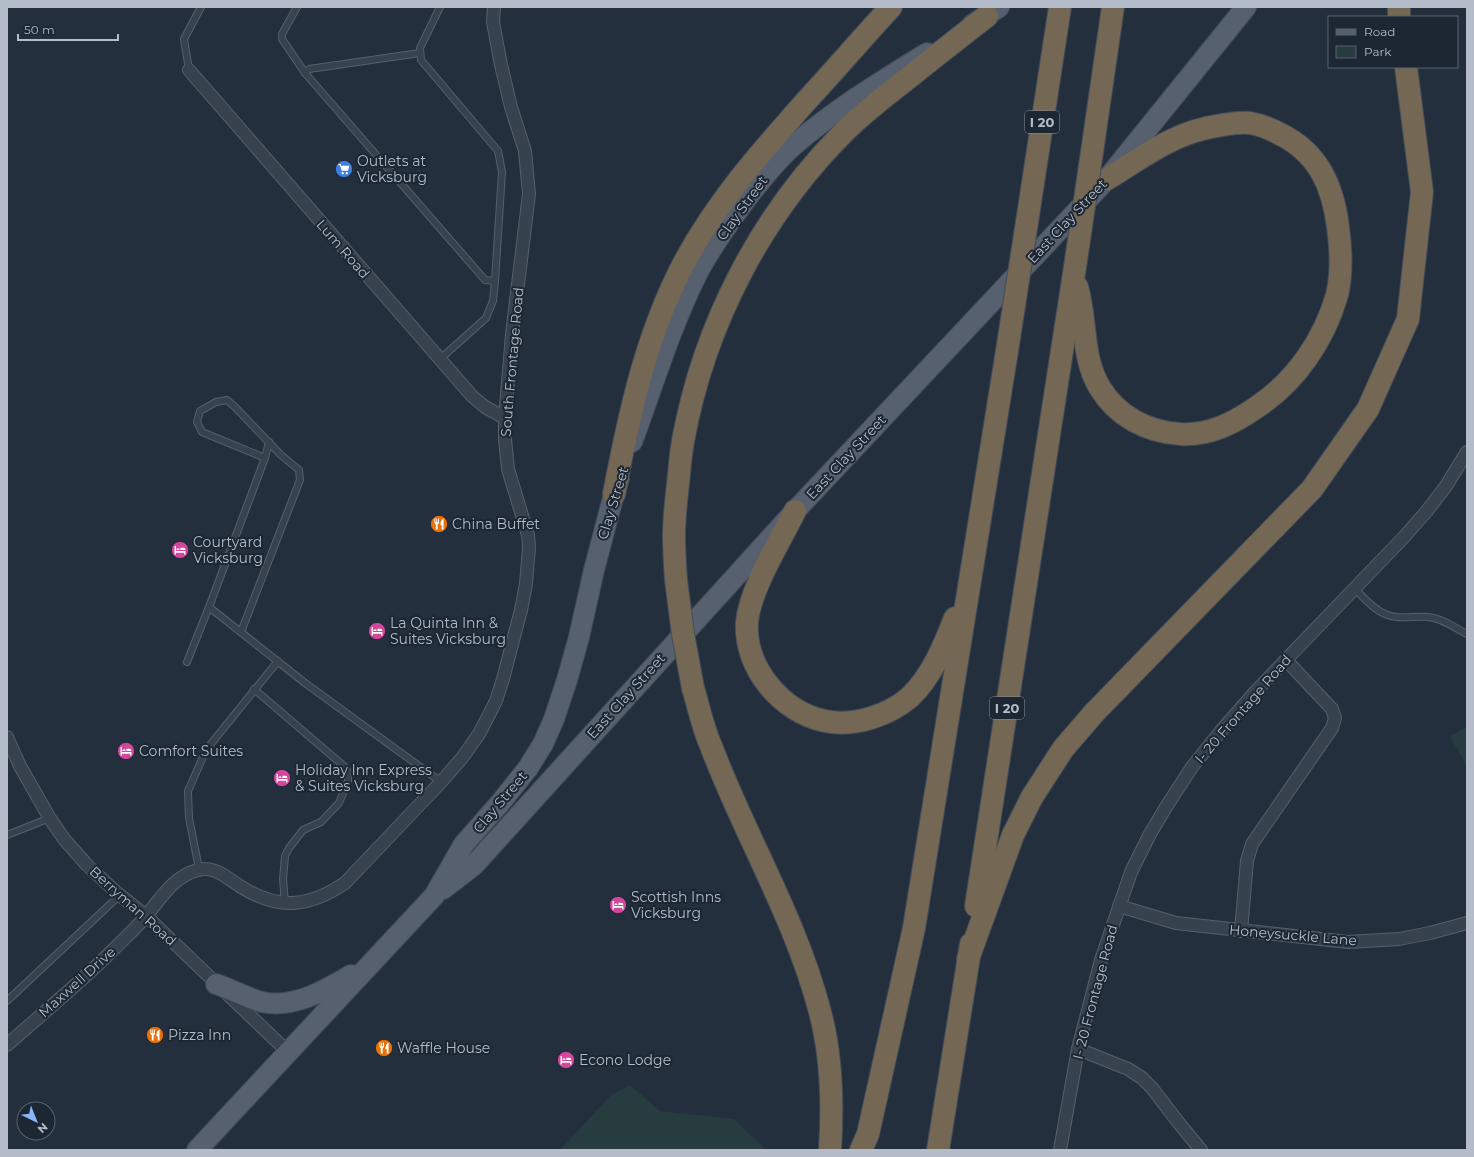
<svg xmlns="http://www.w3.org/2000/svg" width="1474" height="1157" viewBox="0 0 1474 1157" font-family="Montserrat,sans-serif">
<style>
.green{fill:#263c3f}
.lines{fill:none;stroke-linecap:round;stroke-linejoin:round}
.service-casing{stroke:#565f6c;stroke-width:8}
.minor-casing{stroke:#565f6c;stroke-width:14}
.primary-casing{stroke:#414a57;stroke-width:22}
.motorway-casing{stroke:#434c59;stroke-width:24}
.service{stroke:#38414e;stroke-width:6}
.minor{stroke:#38414e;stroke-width:12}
.primary{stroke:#56606e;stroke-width:20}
.motorway{stroke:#746855;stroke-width:22}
.motorway-bridge-casing{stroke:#434c59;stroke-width:24;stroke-linecap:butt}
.motorway-bridge{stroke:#746855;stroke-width:22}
.labels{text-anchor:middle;stroke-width:4;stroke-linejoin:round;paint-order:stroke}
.shield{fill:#1d2633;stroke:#878f9c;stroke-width:1}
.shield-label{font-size:13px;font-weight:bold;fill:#b4bcc9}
.poi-label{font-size:14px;fill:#b4bcc9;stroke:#1d2633;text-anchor:start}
.street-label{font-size:14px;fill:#b4bcc9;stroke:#1d2633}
</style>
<rect width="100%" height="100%" fill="#242f3e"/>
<!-- green -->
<g class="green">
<polygon points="1467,727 1467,767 1450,736"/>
<polygon points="630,1085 660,1111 734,1119 763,1147 764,1150 560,1150 611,1095"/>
</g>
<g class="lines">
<defs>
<g id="service">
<polyline points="297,7 282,34 282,39 305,73 485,280 495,281"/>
<polyline points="189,70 184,39 201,7"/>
<polyline points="305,73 309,69 420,53"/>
<polyline points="439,360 486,318 493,301 495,281 502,172 498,151 421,60 420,48 440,7"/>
<path d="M 1354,588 C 1363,597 1373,609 1385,614 C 1398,620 1413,616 1428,617 C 1442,618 1455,628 1467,634"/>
<polyline points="209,607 305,683 441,782"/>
<polyline points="241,632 300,480 299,470 281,455 235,407 227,400 216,402 200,411 197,422 202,432 265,458"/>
<polyline points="187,662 209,607 265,458 269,442"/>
<polyline points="254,689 345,767 348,772 348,781 339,803 321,822 303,830 289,848 285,856 283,879 285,903"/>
<polyline points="7,835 50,818"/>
<polyline points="199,869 189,818 188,791 206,750 278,661"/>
<polyline points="7,1001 120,895"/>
</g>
<g id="minor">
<polyline points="189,70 472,396 485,407 505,418"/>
<polyline points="7,737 20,766 49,817 64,839 87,865 116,892 146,916 288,1052"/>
<polyline points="1119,906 1176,923 1348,942 1399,939 1430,933 1467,923"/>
<polyline points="1241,931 1247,861 1252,844 1332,728 1335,718 1332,709 1286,660"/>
<path d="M 7,1045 C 43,1013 81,982 115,948 C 126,937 137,927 147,915 C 161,898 174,876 198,870 C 216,865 229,880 243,888 C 280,911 311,906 345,883 L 441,782 L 462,758 L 479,734 L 496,701 L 503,679 L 521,610 L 526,584 L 529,547 L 528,535 L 508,469 L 505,439 L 505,418 L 512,334 L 529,194 L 525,151 L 511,107 L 501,65 L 493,22 L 494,7"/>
<polyline points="1078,1049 1128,1069 1142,1078 1152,1088 1178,1122 1201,1150"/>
<polyline points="1060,1150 1078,1049 1101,960 1131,872 1150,834 1166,807 1192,767 1220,732 1257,690 1404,537 1426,512 1446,486 1467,452"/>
</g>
<g id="primary">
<polyline points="972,25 999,7"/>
<path d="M 632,442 C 653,386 670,328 697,274 C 710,249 730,221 747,198 C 761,180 776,161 793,146 C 834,110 880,82 927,53"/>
<polyline points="443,889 474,865 795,511 1107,179 1246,7"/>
<path d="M 216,984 C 231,989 247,998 262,1002 C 293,1009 326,990 351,975"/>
<polyline points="197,1150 434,896 464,844 501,802 528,768 543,744 554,719 567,680 579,637 594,570 614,494 619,478"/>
</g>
<g id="motorway">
<polyline points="1399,7 1399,17"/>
<polyline points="1092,152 1113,7"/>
<polyline points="1027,222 1060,7"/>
<path d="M 1077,287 C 1087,320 1081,357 1100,388 C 1117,416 1147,432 1180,434 C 1209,436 1234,423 1257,407 C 1296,381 1324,340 1337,295 C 1342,274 1341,249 1338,227 C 1333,187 1319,153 1280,134 C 1271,129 1261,125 1250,123 C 1234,122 1210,127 1195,131 C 1163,141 1135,162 1107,179"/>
<path d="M 614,494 C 629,415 646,335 684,263 C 717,201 762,151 808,99 C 836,69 863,37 891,7"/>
<path d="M 795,511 C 780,541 750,589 747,622 C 744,667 781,712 825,721 C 853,727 888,716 910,697 C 932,676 944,646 955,618"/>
<path d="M 676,580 C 675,565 674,550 674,535 C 674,515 677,494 679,474 C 680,463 681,452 683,441 C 704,325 761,215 844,132 C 863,113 885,96 907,79 C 933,58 960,37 987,16"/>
<path d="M 693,688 C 699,708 703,728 711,746 C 745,836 796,919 820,1012 C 832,1057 833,1104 830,1150"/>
<polyline points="976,906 1075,267"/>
<polyline points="968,959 1013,835 1032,797 1063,749 1094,713 1312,489 1368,409 1408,319 1422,192 1406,67"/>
<polyline points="861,1150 868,1134 914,928 1007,351"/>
<polyline points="938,1150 971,944"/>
</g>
</defs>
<!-- service casing -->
<use href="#service" class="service-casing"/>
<!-- minor casing -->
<use href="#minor" class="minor-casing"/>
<!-- primary casing -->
<use href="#primary" class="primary-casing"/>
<!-- motorway casing -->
<use href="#motorway" class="motorway-casing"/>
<!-- service -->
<use href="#service" class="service"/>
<!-- minor -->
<use href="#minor" class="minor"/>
<!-- primary -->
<use href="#primary" class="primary"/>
<!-- motorway -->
<use href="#motorway" class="motorway"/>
<defs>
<g id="motorway-bridge">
<polyline points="1075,267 1092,152"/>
<polyline points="1007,351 1027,222"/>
<polyline points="676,580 683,634 693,688"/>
</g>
</defs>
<!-- motorway-bridge casing -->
<use href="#motorway-bridge" class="motorway-bridge-casing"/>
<!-- motorway-bridge -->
<use href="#motorway-bridge" class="motorway-bridge"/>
</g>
<!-- icons -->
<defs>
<symbol id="supermarket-disc" viewBox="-11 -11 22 22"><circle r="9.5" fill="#3f7fe0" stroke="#1d2633"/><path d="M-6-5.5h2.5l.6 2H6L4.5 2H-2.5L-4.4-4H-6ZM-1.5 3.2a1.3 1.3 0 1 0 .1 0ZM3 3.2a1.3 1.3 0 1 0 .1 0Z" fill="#fff"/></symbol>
<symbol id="restaurant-disc" viewBox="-11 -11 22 22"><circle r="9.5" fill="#e8710a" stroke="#1d2633"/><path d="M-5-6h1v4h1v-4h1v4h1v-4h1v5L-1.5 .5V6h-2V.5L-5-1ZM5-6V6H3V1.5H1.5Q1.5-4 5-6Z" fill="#fff"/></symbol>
<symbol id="hotel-disc" viewBox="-11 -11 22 22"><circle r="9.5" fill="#d1479c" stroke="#1d2633"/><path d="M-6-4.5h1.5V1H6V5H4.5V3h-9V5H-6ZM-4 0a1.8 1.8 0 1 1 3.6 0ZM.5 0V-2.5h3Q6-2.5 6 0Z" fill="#fff"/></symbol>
</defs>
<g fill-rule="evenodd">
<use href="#supermarket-disc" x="334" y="159" width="20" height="20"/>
<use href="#restaurant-disc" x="429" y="514" width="20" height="20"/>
<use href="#hotel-disc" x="170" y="540" width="20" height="20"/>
<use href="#hotel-disc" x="367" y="621" width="20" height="20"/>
<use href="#hotel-disc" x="116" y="741" width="20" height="20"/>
<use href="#hotel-disc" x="272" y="768" width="20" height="20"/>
<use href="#hotel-disc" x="608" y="895" width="20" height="20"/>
<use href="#restaurant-disc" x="145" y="1025" width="20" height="20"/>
<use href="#restaurant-disc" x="374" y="1038" width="20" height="20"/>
<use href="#hotel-disc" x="556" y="1050" width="20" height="20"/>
</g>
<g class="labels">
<!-- shield labels -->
<g class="shield">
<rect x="1025" y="111" width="34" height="22" rx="3"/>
<rect x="990" y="697" width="34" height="22" rx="3"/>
</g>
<g class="shield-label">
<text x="1042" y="127">I 20</text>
<text x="1007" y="713">I 20</text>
</g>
<!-- poi labels -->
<g class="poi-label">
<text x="357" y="166">Outlets at<tspan x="357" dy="16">Vicksburg</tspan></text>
<text x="452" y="529">China Buffet</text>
<text x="193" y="547">Courtyard<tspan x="193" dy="16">Vicksburg</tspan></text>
<text x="390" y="628">La Quinta Inn &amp;<tspan x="390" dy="16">Suites Vicksburg</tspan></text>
<text x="139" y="756">Comfort Suites</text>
<text x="295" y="775">Holiday Inn Express<tspan x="295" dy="16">&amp; Suites Vicksburg</tspan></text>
<text x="631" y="902">Scottish Inns<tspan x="631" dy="16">Vicksburg</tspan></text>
<text x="168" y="1040">Pizza Inn</text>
<text x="397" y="1053">Waffle House</text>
<text x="579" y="1065">Econo Lodge</text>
</g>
<!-- street labels -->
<g class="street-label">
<text transform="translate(742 208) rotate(-54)" y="5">Clay Street</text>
<text transform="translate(1067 221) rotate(-47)" y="5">East Clay Street</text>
<text transform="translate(343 249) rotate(49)" y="5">Lum Road</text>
<text transform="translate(512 362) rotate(-85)" y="5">South Frontage Road</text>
<text transform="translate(846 457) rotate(-47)" y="5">East Clay Street</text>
<text transform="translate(613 503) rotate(-73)" y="5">Clay Street</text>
<text transform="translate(626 696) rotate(-48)" y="5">East Clay Street</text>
<text transform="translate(1243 709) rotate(-49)" y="5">I- 20 Frontage Road</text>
<text transform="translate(500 802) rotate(-50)" y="5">Clay Street</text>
<text transform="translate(133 906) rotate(42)" y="5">Berryman Road</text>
<text transform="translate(1293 935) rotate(5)" y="5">Honeysuckle Lane</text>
<text transform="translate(77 982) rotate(-42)" y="5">Maxwell Drive</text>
<text transform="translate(1095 992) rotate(-75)" y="5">I- 20 Frontage Road</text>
</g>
</g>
<!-- border -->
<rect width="1474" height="1157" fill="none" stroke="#b4bcc9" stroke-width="16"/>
<!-- legend -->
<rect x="1328" y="16" width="130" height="52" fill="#1d2633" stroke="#59626f"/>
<rect x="1336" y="29" width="20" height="6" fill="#56606e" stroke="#59626f"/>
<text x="1364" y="36" font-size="12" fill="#b4bcc9">Road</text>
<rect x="1336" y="46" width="20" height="12" fill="#263c3f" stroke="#59626f"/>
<text x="1364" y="56" font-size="12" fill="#b4bcc9">Park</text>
<!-- north arrow -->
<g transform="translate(36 1121) rotate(137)"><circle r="19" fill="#1d2633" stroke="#59626f"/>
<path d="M0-3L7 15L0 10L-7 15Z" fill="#8ab4f8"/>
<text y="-6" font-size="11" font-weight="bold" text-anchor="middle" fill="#b4bcc9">N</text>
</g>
<!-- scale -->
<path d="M18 34v6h100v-6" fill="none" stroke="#b4bcc9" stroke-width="2"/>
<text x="24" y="34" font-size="12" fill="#b4bcc9" stroke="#1d2633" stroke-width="3" paint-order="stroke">50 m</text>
</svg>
